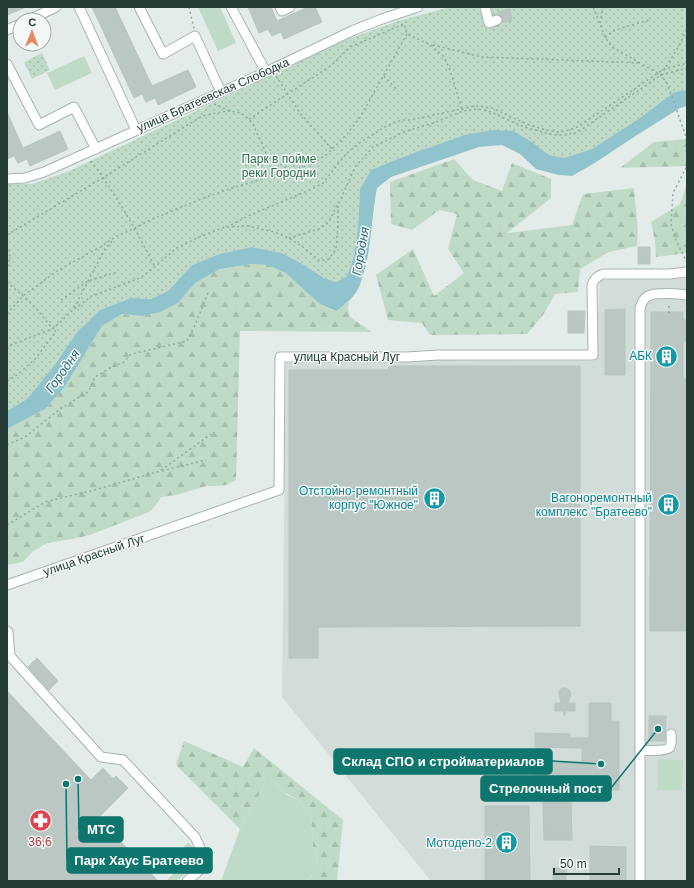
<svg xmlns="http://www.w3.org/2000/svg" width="694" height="888" viewBox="0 0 694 888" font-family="Helvetica,sans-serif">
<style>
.built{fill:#d2dcd8}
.green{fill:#bfdbc7}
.forest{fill:url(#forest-firs)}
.park{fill:url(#park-dots)}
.water{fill:#91c3cc}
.building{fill:#bac7c2;stroke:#b7c5bf}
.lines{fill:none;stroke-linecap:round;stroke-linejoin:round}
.minor-casing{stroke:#a7b4b0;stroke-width:11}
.path{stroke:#87ada1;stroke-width:1.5;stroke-dasharray:2 3;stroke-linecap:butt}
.minor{stroke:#fff;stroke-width:9}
.labels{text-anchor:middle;stroke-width:3;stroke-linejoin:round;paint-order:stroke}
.street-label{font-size:12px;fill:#253d36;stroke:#f4f9f7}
.park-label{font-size:12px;fill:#32704a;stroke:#f4f9f7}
.culture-label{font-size:12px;fill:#0d838f;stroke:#f4f9f7;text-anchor:end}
.health-label{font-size:12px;fill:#be3a42;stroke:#f4f9f7}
.water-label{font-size:13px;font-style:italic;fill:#246774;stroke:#f4f9f7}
.leader{fill:none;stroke:#0f766e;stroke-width:1.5}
.callout-dot{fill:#0f766e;stroke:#f4f9f7;stroke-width:1.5}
.callout{fill:#0f766e;stroke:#0f766e;stroke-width:1.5}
.callout-label{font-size:13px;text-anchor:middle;font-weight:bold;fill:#fff}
</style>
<defs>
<pattern id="forest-firs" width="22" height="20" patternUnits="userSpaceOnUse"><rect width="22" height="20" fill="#bfdbc7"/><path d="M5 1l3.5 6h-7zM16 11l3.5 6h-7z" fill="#a4bdac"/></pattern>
<pattern id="park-dots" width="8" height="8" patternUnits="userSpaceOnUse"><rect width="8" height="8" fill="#bfdbc7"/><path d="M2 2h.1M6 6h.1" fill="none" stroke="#a4bdac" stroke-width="1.8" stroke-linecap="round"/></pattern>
</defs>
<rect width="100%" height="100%" fill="#e4ece9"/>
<!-- built -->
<polygon class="built" points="687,279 687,881 431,881 282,697 286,363 419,360 595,361 600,280"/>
<!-- green -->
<g class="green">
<polygon points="198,7 220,7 236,43 218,51"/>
<polygon points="84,56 92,73 55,90 47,73"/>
<polygon points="658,759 683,760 682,790 657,790"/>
<polygon points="266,782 274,782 287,795 300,801 311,818 313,846 318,861 311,877 305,881 221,881 240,829"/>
<path d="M 188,843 C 192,845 194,848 195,853 C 196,866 185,873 177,881 L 168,881 L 167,880 C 173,874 186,865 188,857 C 189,853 187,851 184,848 L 185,845 Z"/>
</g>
<!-- forest -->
<g class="forest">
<polygon points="687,139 687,166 620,168 654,142"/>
<polygon points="454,159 473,180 502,191 512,163 551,179 551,198 507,233 572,225 583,194 634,188 638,232 637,246 609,252 580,269 578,292 555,294 543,315 527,334 430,335 422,323 388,320 376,275 413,249 434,296 464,273 448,249 457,214 439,210 412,230 391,224 390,182"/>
<polygon points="687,183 687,253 656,257 655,241 651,222 680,204"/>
<polygon points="252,264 268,265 286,273 305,291 320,304 335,311 349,302 348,308 350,317 372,332 240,331 236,480 226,485 213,486 207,486 176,495 161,497 158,502 151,511 90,535 72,539 47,543 32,552 24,561 18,563 7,565 7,429 45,409 64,388 102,326 122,314 142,316 178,303 195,283 220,269"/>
<polygon points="184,741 243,767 254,748 343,820 337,881 305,881 311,877 318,861 313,846 311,818 300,801 284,792 274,782 266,782 240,829 176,765"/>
</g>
<!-- park -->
<g class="park">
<polygon points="450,7 687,7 687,90 674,92 640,118 592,149 564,158 549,155 532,142 514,131 464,135 400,158 371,170 360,189 358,227 354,256 347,276 336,282 324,278 304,265 282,253 252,247 219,254 192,265 168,291 151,299 131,298 100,310 77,332 54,366 27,399 7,411 7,184 32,184 67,172 348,39 398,21"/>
<polygon points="42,53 50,70 32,79 24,62"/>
</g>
<!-- water -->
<path class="water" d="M 687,90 L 687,106 L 680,108 L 637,135 L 593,164 L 572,176 L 559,175 L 536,169 L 520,154 L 502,145 L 479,147 L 391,177 L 377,188 C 371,218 372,249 362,278 C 361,281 360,286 358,289 C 353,299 344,305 336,311 L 320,304 L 305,291 L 286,273 L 268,265 L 252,264 L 220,269 L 195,283 L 178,303 L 160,312 L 142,316 L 122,314 L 102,326 L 64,388 L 45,409 L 7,429 L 7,411 L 27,399 L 54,366 L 77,332 L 100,310 L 131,298 L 151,299 L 168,291 L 192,265 L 219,254 L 252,247 L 282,253 L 304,265 L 324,278 L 336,282 L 347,276 L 354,256 L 358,227 L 360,189 L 371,170 L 400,158 L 464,135 L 493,130 L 514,131 L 532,142 L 549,155 L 564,158 L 592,149 L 640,118 L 674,92 Z"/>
<!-- building -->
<g class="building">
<polygon points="7,7 26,7 7,15"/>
<polygon points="92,7 115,7 152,86 188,70 196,87 158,105 155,98 146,102 142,94 134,98"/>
<polygon points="248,7 271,7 277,21 308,7 315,7 322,22 284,39 281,32 272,36 268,29 259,33"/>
<polygon points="510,9 512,20 502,23 503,18 499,14 498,12"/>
<polygon points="7,112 23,148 60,131 68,149 30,166 27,159 18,163 14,156 7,159"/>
<rect x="638" y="247" width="12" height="17"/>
<polygon points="625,309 625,375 605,375 605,310"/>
<polygon points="568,311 585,311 584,333 568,333"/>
<polygon points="651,312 683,312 683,320 687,320 687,341 683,341 683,379 687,379 687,631 650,631"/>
<polygon points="389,366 580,366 580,626 318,627 318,658 289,658 289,370 389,370"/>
<polygon points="37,658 58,681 49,690 28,667"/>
<polygon points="562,688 565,688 568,689 570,691 571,694 568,703 575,703 575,711 566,711 564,716 563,711 555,711 555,703 561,703 559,693 560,690"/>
<polygon points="7,691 91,780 103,768 113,779 116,776 128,788 98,818 158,881 7,881"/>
<polygon points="589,703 611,703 611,721 619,721 619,790 582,790 582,781 535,782 535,762 582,762 582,748 535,747 535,733 570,734 570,738 589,738"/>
<polygon points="649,716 666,716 665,741 649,741"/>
<polygon points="543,801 571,801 572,840 544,840"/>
<polygon points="485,806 529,806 530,881 485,881"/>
<polygon points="590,846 626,847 626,881 590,881"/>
<rect x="553" y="868" width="13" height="13"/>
</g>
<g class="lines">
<defs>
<g id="minor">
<polyline points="79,7 136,130"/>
<polyline points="139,7 163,54 195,36 221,92"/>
<polyline points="231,7 266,72"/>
<polyline points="280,7 282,11 290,7"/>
<polyline points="485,7 489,23 497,20"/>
<polyline points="29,20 56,7"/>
<polyline points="7,30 20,24"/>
<polyline points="7,64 39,125 74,107 96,149"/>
<polyline points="7,179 25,178 44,172 266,72 354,30 382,19 418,7"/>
<path d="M 7,585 L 279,490 L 280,357 L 407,357 L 438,355 L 593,355 L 592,285 C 594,279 597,276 603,274 L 669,274 L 687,272"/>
<path d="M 7,631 L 8,632 L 10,656 L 101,757 L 123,760 L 195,837 C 200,847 207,859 199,870 C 196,874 191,877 187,881"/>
<path d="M 671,734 C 671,738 672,744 670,747 C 666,752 646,750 640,750 L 640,309 C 641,304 643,299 648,296 C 656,292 678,294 687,295"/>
<polyline points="640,750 640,881"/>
</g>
</defs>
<!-- minor casing -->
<use href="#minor" class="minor-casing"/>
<!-- path -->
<g class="path">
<polyline points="189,7 194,29"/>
<polyline points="593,7 605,37 612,47 661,75 668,85 686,137 687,158"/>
<polyline points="600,23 603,7"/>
<polyline points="605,37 615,30 649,20"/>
<polyline points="433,45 482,57 641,63"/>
<polyline points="661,75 679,46 687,29"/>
<polyline points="276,76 300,113 332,149"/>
<polyline points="384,76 398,91"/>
<polyline points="214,104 230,111 241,113 249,119 253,124 266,153 270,157 290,171"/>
<polyline points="249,119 332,65 350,47 404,24 407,34 431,45 444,57 450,70 462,109"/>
<path d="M 91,161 C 116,194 136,230 155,267"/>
<polyline points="231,225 248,216 312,189 323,183 346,154 361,142 388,125 402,120 411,120 475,106 485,107 492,108 529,125 550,131 560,132 569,130 577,127 609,106 664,69 687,63"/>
<polyline points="7,235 104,177 202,116 221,112 230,111"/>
<polyline points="289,238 319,229 329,222 337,205"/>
<path d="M 7,245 C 11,252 10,261 7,268"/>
<polyline points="687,263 676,240 671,224 673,193 687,166"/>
<path d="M 7,282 C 23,296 40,310 52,329"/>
<polyline points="61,300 88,281 117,272"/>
<polyline points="74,308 105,249 114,239"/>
<polyline points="669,313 669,303"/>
<polyline points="7,314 23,296 57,271 102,246 115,237 135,228 150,220 201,199 229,189 303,167 313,163 326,155 347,134 359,119 407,34"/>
<polyline points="7,349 11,345 52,329 56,326 73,310 92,296 140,278 155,267 175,249 199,237 225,227 248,226 274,232 289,238 303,247 320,261 329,259 336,249 338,223 338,205 355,167 373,147 404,132 436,122 463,111 478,109 491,112 524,127 553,135 565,135 578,132 661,75 687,68"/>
<polyline points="7,381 17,375 35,359 55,333 56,326"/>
<polyline points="7,445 25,437 60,409 88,392 95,377 110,368 124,362 130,355 136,353 187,341 195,325 208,293"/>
<polyline points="162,471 206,460"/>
<polyline points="7,525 45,502 98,489 160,471 211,434"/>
</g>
<!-- minor -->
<use href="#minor" class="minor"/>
</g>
<!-- icons -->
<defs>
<symbol id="building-disc" viewBox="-11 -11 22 22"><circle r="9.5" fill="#0f9aa8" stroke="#f4f9f7"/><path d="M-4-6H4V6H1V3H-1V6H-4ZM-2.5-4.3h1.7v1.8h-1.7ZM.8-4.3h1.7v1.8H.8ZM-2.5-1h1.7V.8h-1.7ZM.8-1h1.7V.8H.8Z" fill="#fff"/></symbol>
<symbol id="pharmacy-disc" viewBox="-11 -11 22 22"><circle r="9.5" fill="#e0444e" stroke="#f4f9f7"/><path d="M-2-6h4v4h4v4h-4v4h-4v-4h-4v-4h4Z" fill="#fff"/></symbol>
</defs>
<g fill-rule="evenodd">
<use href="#building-disc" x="654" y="344" width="25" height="25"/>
<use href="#building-disc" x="422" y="486" width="25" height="25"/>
<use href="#building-disc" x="656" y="492" width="25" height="25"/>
<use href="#pharmacy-disc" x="28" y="808" width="25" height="25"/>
<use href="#building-disc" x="494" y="830" width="25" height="25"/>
</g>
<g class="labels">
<!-- street labels -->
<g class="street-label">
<text transform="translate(213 95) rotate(-24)" y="4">улица Братеевская Слободка</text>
<text x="347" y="361">улица Красный Луг</text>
<text transform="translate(94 555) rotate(-19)" y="4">улица Красный Луг</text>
</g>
<!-- park labels -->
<g class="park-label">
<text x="279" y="163">Парк в пойме<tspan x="279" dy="14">реки Городни</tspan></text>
</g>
<!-- culture labels -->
<g class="culture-label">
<text x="652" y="360">АБК</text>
<text x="418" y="495">Отстойно-ремонтный<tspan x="418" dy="14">корпус "Южное"</tspan></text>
<text x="652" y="502">Вагоноремонтный<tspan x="652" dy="14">комплекс "Братеево"</tspan></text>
<text x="492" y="847">Мотодепо-2</text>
</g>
<!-- health labels -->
<g class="health-label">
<text x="40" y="846">36,6</text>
</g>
<!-- water labels -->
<g class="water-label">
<text transform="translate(360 251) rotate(-80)" y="5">Городня</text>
<text transform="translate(62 371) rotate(-55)" y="5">Городня</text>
</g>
</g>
<!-- callouts -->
<path class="leader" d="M601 764L552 761M658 729L611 788M78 779L79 830M66 784L67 860"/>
<g class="callout-dot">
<circle cx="601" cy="764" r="4"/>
<circle cx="658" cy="729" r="4"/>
<circle cx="78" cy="779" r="4"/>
<circle cx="66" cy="784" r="4"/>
</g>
<g class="callout">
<rect x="334" y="749" width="218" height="25" rx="4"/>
<rect x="481" y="776" width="130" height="25" rx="4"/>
<rect x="79" y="817" width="44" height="25" rx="4"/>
<rect x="67" y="848" width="145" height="25" rx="4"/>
</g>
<g class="callout-label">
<text x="443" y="766">Склад СПО и стройматериалов</text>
<text x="546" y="793">Стрелочный пост</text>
<text x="101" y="834">МТС</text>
<text x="139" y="865">Парк Хаус Братеево</text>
</g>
<!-- border -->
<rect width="694" height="888" fill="none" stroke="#253d36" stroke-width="16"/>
<!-- north arrow -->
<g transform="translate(32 32) rotate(1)"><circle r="19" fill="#f4f9f7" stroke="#a1aeaa"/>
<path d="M0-3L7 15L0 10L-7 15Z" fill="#e68768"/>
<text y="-6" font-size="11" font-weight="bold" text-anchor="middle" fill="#253d36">С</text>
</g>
<!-- scale -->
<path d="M554 868v6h65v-6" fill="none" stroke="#253d36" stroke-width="2"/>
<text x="560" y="868" font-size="12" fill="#253d36" stroke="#f4f9f7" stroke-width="3" paint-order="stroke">50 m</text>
</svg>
